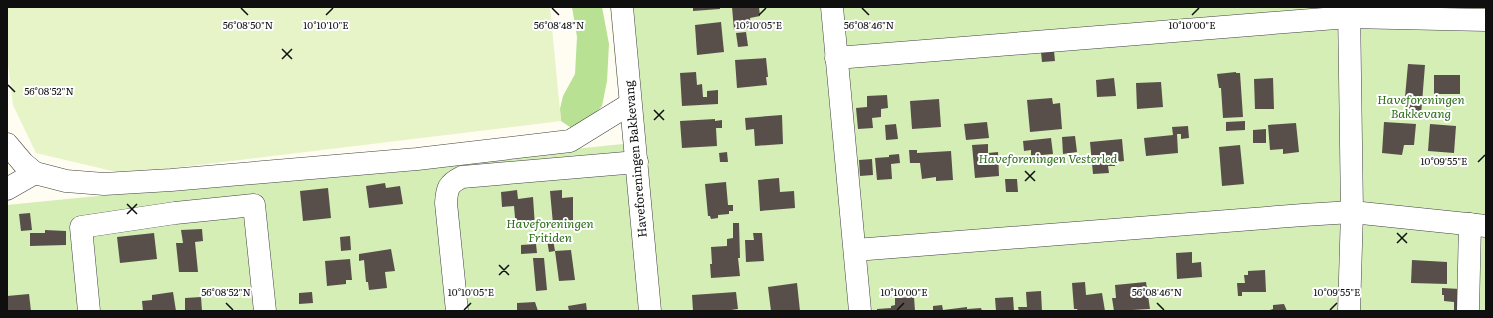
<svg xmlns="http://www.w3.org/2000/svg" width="1493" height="318" viewBox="0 0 1493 318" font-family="Literata,serif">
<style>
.green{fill:#d4eeb6}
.forest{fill:#b8e193}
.pitch{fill:#e6f4c8}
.building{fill:#594f4a}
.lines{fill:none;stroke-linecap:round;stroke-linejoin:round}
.minor-casing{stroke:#424242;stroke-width:23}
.minor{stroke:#fff;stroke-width:22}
.ticks{fill:none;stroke:#0f0f0f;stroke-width:1.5}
.labels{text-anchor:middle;stroke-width:4;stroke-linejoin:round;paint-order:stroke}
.park-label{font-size:12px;font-style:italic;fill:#2c6e18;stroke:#fff}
.street-label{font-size:12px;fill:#0f0f0f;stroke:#fff}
.ticks-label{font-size:10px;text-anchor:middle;fill:#0f0f0f;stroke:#fff;stroke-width:4;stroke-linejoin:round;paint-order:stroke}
</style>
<rect width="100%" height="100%" fill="#fffcf1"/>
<!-- green -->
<polygon class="green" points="610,7 1486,7 1486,311 7,311 7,205 623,144"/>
<!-- forest -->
<polygon class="forest" points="572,7 602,7 609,44 607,81 602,106 584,125 573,129 561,121 560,109 563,96 575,74 577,37"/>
<!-- pitch -->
<polygon class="pitch" points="7,7 550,7 561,121 125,174 36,153 13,105 7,55"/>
<!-- building -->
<g class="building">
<polygon points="693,7 720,7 720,9 693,11"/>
<polygon points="732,7 759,7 760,16 750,18 751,28 734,30"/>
<polygon points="721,22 724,52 697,55 695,25"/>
<polygon points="746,32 748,46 738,47 736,33"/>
<polygon points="1054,51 1055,61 1042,62 1041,52"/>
<polygon points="766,58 768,77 766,77 767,85 737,88 735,60"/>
<polygon points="1408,64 1425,65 1421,115 1410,114 1410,109 1404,108"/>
<polygon points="696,72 697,85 702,84 703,97 707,97 707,91 718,90 718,104 682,106 680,73"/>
<polygon points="1236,72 1236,73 1240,73 1243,117 1223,118 1221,88 1219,88 1217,74"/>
<rect x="1434" y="75" width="26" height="19"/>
<polygon points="1114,78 1116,96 1097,97 1096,80"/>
<polygon points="1273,78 1274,109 1255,109 1254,79"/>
<polygon points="1161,82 1163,107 1137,109 1136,83"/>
<polygon points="887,95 888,108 881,109 881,117 872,118 873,128 858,129 856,108 867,107 867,96"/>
<polygon points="1052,98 1053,104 1060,103 1062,129 1030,132 1027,100"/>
<polygon points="939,99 941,127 912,129 910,101"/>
<polygon points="782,115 783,144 755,146 754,129 746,130 745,118"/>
<polygon points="715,119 715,121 722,120 722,128 716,128 717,146 682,148 680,121"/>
<polygon points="1245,121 1245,130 1226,131 1226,122"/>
<polygon points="987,122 989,138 966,140 964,124"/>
<polygon points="1384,122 1416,124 1414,145 1404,145 1402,155 1382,153"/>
<polygon points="1296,123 1299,152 1283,154 1283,149 1270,150 1268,125"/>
<polygon points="896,124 898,139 886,140 885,125"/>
<polygon points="1430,124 1456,126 1454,153 1428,151"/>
<polygon points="1188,126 1189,138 1181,139 1181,134 1177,134 1178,153 1146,156 1144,138 1173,135 1172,127"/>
<polygon points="1266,129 1266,143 1253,143 1253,130"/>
<polygon points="1075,136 1077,152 1063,154 1062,137"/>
<polygon points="1051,138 1053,154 1031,156 1031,150 1024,151 1023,141"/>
<polygon points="1122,139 1124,161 1115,162 1115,166 1108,166 1109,173 1093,174 1090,142"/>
<polygon points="988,144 988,153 998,152 999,176 975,178 972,145"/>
<polygon points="1240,145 1244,184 1222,186 1219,147"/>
<polygon points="909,150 917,150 917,153 951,151 953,180 936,181 936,177 922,179 920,163 910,163"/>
<polygon points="727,152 728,162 720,162 719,153"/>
<polygon points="899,154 900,163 891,164 892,179 877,180 875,158 889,157 889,155"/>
<polygon points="872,159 873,175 860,176 859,160"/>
<polygon points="779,178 780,192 794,191 795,208 760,211 758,180"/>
<polygon points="1005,179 1017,179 1018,192 1006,192"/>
<polygon points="726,182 728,205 733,205 733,211 729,211 729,214 718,215 718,218 711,219 710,216 708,216 705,184"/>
<polygon points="385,183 386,188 400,186 403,204 369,208 366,186"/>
<polygon points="328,188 331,218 303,221 300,191"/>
<polygon points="517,190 518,199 533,197 535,227 516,229 514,206 502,207 501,192"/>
<polygon points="562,190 562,198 573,197 573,222 553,224 550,191"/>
<polygon points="30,213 32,230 21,231 19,214"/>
<polygon points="733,223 739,223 740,258 738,258 740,276 711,278 710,264 712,264 711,247 727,246 727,239 733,238"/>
<polygon points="202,229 203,241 195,242 198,272 179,272 176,243 183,243 181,230"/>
<polygon points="45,230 66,231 66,245 30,246 30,233 45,233"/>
<polygon points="154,233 157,259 120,263 117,237"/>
<polygon points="753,233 762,233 764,261 746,262 745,240 754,240"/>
<polygon points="350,236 351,250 341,251 340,237"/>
<polygon points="553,239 555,251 549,252 547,240"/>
<polygon points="536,244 537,253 521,254 521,245"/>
<polygon points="391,249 395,271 385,272 387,288 369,290 368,282 366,282 364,260 359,261 359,254"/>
<polygon points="571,250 575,280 559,281 555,251"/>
<polygon points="1192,252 1192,263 1201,262 1202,277 1177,279 1176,253"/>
<polygon points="533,258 544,258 547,290 536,291"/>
<polygon points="350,259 352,280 346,280 346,284 327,286 325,261"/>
<polygon points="1412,260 1447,262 1447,284 1411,283"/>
<polygon points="1265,270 1266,292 1242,292 1242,296 1238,296 1237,283 1245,283 1244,275 1248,275 1248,271"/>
<polygon points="1085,282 1086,295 1102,293 1105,311 1078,311 1077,309 1074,309 1072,283"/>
<polygon points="1146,282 1150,309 1114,311 1112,298 1116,298 1115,285"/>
<polygon points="797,283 800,311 771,311 768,287"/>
<polygon points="1442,288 1460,289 1460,311 1454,311 1454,302 1444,301 1444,295 1442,295"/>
<polygon points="1041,291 1042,311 1019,311 1018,307 1027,307 1026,292"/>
<polygon points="173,292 176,311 143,311 142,301 152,300 152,295"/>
<polygon points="312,292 313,303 299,304 299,293"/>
<polygon points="736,292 738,309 724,311 693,311 692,295"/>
<polygon points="29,294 31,311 7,311 7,296"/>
<polygon points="201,297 202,311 185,311 185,298"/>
<polygon points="914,297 915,311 877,311 877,309 891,308 891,306 895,305 895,298"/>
<polygon points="1013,297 1014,311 996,311 995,298"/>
<polygon points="535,302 538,311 517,311 517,303"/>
<polygon points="586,303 587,311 569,311 568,306"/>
<polygon points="1284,304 1287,311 1267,311 1273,309 1273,305"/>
<polygon points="942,305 943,310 967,307 967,309 981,308 982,311 933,311 933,306"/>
</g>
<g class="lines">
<defs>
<g id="minor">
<polyline points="622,7 650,311"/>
<polyline points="832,7 860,311"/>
<polyline points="836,58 1349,17 1486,20"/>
<polyline points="7,144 23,163 35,173 66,181 104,184 171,180 417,159 570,141 630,104"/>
<polyline points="7,189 35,173"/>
<polyline points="855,250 1303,215 1352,212 1486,226"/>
<polyline points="89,311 81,227 175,213 254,205 265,311"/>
<path d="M 457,311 L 446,203 C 447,188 448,184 462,177 L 637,162"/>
<polyline points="1349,311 1352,212 1349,7"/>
<polyline points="1468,311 1470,224"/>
</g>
</defs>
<!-- minor casing -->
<use href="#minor" class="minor-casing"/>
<!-- minor -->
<use href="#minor" class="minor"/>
</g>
<!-- ticks -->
<path class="ticks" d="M 241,8 L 248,15M 552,8 L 559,15M 862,8 L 869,15M 326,15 L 333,8M 759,15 L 766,8M 1192,15 L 1199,8M 282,49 L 292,59M 282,59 L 292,49M 8,85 L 15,92M 654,110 L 664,120M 654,120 L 664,110M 1478,162 L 1485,155M 1025,171 L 1035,181M 1025,181 L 1035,171M 127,204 L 137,214M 127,214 L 137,204M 1397,233 L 1407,243M 1397,243 L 1407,233M 499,265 L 509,275M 499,275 L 509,265M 226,303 L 233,310M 1157,303 L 1164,310M 464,310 L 471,303M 897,310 L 904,303M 1330,310 L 1337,303"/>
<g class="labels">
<!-- park labels -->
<g class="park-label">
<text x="1421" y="104">Haveforeningen<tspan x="1421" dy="14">Bakkevang</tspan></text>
<text x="1048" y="163">Haveforeningen Vesterled</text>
<text x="550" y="228">Haveforeningen<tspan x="550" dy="14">Fritiden</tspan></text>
</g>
<!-- street labels -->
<g class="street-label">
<text transform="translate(636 159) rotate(-95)" y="4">Haveforeningen Bakkevang</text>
</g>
</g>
<g class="ticks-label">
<text x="248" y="29">56°08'50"N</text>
<text x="326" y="29">10°10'10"E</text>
<text x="559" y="29">56°08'48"N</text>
<text x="759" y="29">10°10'05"E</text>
<text x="869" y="29">56°08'46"N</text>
<text x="1192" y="29">10°10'00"E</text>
<text x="49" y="95">56°08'52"N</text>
<text x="1444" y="165">10°09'55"E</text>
<text x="226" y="296">56°08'52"N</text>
<text x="471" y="296">10°10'05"E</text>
<text x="904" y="296">10°10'00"E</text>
<text x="1157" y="296">56°08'46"N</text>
<text x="1337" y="296">10°09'55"E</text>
</g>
<!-- border -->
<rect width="1493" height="318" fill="none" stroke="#0f0f0f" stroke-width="16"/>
</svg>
